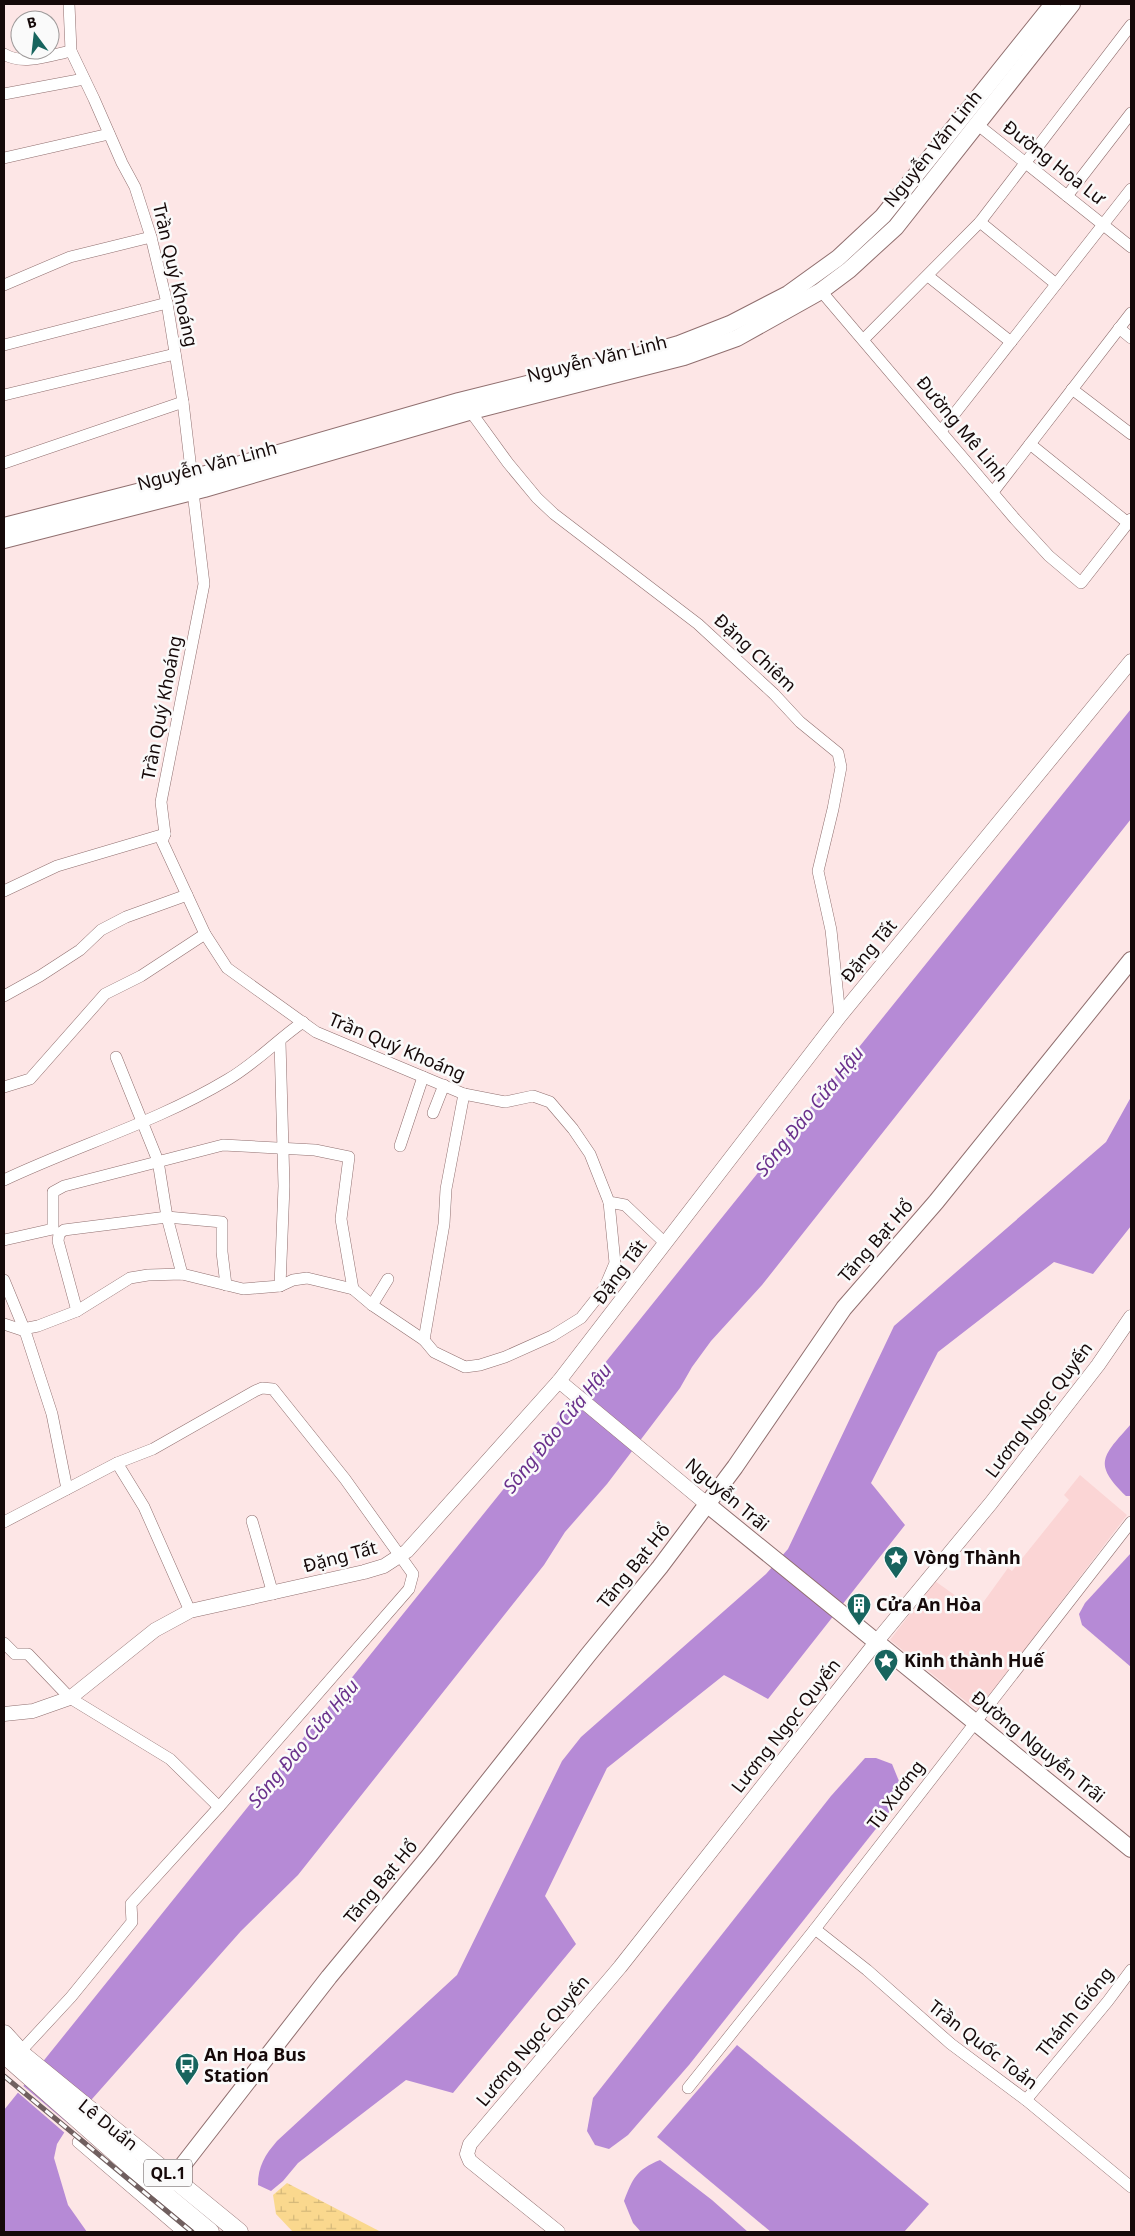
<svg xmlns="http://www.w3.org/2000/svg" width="1135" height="2236" viewBox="0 0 1135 2236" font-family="'Noto Sans',sans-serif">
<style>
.built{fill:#fbd5d5}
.wetland{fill:url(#wetland-marsh)}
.water{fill:#b68ad6}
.pier{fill:#fde6e6}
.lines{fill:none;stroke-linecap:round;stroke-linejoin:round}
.minor-casing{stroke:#906f6f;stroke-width:12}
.tertiary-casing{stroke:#906f6f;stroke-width:15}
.secondary-casing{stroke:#906f6f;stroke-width:18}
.primary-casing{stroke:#906f6f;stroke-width:19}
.minor{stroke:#fff;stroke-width:11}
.tertiary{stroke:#fff;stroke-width:14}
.secondary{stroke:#fff;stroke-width:16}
.primary{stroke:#fff;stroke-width:18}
.rail-casing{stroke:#705f5f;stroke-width:5}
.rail{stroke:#fafafa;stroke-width:3;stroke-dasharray:9;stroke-linecap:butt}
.labels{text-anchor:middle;stroke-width:5;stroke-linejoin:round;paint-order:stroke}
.shield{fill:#fafafa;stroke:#5a5151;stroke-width:1}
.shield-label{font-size:16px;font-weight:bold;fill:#150909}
.street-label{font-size:18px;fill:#150909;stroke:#fafafa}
.poi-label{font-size:18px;font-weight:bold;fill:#150909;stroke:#fafafa;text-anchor:start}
.water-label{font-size:19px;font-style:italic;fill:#6a318c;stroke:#fafafa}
</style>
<defs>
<pattern id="wetland-marsh" width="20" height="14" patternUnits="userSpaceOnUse" patternTransform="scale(1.25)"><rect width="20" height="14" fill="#fad88e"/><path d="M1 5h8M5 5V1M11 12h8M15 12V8" fill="none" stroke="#d5b879"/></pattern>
</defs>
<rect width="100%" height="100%" fill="#fde6e6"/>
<!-- built -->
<polygon class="built" points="1080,1475 1127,1515 978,1711 890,1640 935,1581 977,1611 1008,1568 1012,1571 1069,1500 1064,1495"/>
<!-- wetland -->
<polygon class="wetland" points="287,2183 381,2232 293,2232 276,2214 273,2195"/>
<!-- water -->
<g class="water">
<polygon points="1131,709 1131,819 762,1285 711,1341 692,1367 680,1388 607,1484 565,1532 544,1565 298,1875 241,1931 69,2125 57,2144 54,2158 68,2205 87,2232 4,2232 4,2110"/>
<path d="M 1131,1097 L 1131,1226 L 1093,1274 L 1054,1262 L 938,1352 L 871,1483 L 905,1525 L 768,1699 L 724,1675 L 607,1768 L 545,1896 L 576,1944 L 453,2093 L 406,2080 L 298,2163 L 283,2181 L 271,2191 L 258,2185 C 258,2166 265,2155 277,2141 L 457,1975 L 562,1761 L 581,1737 L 766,1574 L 788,1549 L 894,1326 L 1106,1142 Z"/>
<path d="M 1131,1424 L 1131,1496 L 1126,1496 C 1092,1463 1103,1456 1131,1424 Z"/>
<polygon points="1131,1553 1131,1667 1082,1625 1079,1614 1085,1603"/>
<polygon points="865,1758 876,1758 892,1764 901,1786 894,1806 689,2065 628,2135 609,2149 595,2145 587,2131 593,2098 831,1796"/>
<polygon points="737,2045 929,2204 904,2232 771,2232 657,2137"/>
<path d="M 660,2160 L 712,2200 L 748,2232 L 641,2232 L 633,2223 L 624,2201 C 633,2178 636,2170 660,2160 Z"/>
</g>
<!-- pier -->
<polygon class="pier" points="21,2084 71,2126 66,2134 16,2091"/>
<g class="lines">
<defs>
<g id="minor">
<polyline points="69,4 71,51 94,99 122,163 135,187 151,237 167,303 183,402 192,478"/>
<path d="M 4,54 C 23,66 51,55 71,51"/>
<polyline points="4,94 84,79"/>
<polyline points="978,125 1131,247"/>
<polyline points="4,158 109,134"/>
<polyline points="1067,196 1131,113"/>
<polyline points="980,222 1056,284"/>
<polyline points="928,276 1011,342"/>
<polyline points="4,285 70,257 151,237"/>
<polyline points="821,291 1015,519 1049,556 1081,583 1131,519"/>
<polyline points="1119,328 1131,338"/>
<polyline points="864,339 980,222 1131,25"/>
<polyline points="4,345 167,303"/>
<polyline points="1072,389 1131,434"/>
<polyline points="4,395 175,354"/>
<polyline points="468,408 508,463 537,498 554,514 698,624 774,694 800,722 838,753 841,767 833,809 818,871 831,930 840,1016"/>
<polyline points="941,431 1131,189"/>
<polyline points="1030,444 1128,523"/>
<polyline points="4,463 183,402"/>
<polyline points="193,492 204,584 161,802 165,834 162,841 205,934 227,968 316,1032 464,1094 505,1102 533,1096 550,1102 573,1129 590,1154 609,1202 625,1205 665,1243"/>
<polyline points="993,492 1131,313"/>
<polyline points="4,891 57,866 165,834"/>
<polyline points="4,996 40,976 80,950 101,930 126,917 187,895"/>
<polyline points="116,1057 158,1161 167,1217 182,1274"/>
<polyline points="4,1087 30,1079 105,994 141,976 205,934"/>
<polyline points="433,1113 444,1085"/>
<polyline points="400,1146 423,1077"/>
<path d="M 4,1180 C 78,1145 157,1122 227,1080 C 255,1064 277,1040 303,1022"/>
<polyline points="4,1240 53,1229 53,1192 64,1186 223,1145 315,1150 349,1157 341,1219 353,1289"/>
<polyline points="4,1280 25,1331 52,1414 67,1489"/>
<polyline points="280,1286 284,1186 280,1042"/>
<polyline points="372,1305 388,1279"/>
<polyline points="77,1311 58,1241 59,1234 64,1230 167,1217 222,1222 222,1252 226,1285"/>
<polyline points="4,1324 25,1331 28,1328 38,1326 77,1311 130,1278 148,1275 182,1274 243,1289 280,1286 293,1280 307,1278 353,1289 372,1305 424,1340 434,1352 465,1367 480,1365 505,1357 552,1336 581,1318 604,1289 615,1263 609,1202"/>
<polyline points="424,1340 444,1224 446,1189 464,1094"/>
<polyline points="117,1463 144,1507 190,1611"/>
<polyline points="252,1521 273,1594"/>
<polyline points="4,1522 117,1463 153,1449 255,1391 262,1388 273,1389 345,1479 413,1574 409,1589 219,1807 131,1904 132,1922 71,1997 20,2052"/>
<polyline points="4,1643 15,1654 28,1654 70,1698 170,1759 219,1807"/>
<polyline points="815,1929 867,1970 951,2044 1026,2100 1131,2187"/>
<polyline points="688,2088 815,1929 1131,1522"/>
<polyline points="1026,2100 1108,2001 1131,1970"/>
<polyline points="78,2142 183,2232"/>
</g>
<g id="tertiary">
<polyline points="559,1381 708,1505"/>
<polyline points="4,1714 33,1711 70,1698 155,1630 190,1611 364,1572 384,1566 407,1551 559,1381 840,1016 1131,661"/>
<polyline points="558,2232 470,2161 467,2154 470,2144 620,1967 877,1641 991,1503 1098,1365 1131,1317"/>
</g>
<g id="secondary">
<polyline points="4,526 192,478 459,401 627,359 679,344 730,324 788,294 838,258 883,216 1053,4"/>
<polyline points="4,540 204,489 472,411 684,357 737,338 821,291 849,270 896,227 1072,4"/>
<polyline points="708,1505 1131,1849"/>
<polyline points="165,2188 329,1977 429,1856 588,1655 660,1567 735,1467 844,1308 936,1202 1131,960"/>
</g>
<g id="primary">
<polyline points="4,2034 25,2057 239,2232"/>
<polyline points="4,2054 133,2168 210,2232"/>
</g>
</defs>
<!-- minor casing -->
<use href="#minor" class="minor-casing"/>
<!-- tertiary casing -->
<use href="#tertiary" class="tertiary-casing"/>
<!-- secondary casing -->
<use href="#secondary" class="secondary-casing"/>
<!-- primary casing -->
<use href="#primary" class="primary-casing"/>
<!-- minor -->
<use href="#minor" class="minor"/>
<!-- tertiary -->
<use href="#tertiary" class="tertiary"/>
<!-- secondary -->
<use href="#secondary" class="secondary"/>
<!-- primary -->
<use href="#primary" class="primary"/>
<defs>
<polyline id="rail" points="4,2076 192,2232"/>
</defs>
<!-- rail casing -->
<use href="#rail" class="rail-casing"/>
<!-- rail -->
<use href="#rail" class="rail"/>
</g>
<!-- icons -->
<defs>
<symbol id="sight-pin" viewBox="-11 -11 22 30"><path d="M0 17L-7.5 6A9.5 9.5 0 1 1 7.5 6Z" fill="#17645e" stroke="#fafafa"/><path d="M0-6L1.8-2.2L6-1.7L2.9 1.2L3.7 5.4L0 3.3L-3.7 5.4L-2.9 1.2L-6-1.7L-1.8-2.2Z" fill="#fff"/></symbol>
<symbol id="building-pin" viewBox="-11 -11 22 30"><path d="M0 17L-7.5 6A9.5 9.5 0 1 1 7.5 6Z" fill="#17645e" stroke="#fafafa"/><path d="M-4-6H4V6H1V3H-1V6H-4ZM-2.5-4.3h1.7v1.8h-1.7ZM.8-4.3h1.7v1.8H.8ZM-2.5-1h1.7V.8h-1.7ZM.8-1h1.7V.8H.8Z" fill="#fff"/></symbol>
<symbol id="bus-pin" viewBox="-11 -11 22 30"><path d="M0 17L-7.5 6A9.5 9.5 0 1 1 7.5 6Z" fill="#17645e" stroke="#fafafa"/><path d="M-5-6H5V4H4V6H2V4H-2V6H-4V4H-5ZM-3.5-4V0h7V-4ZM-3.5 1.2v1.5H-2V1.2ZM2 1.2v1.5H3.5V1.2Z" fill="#fff"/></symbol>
</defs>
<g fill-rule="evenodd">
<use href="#sight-pin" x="882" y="1544" width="28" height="38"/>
<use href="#building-pin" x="845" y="1591" width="28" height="38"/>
<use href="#sight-pin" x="872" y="1647" width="28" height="38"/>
<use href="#bus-pin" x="173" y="2051" width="28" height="38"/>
</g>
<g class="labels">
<!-- shield labels -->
<rect class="shield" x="144" y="2159.5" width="48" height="27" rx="4"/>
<g class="shield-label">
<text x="168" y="2179">QL.1</text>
</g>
<!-- street labels -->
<g class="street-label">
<text transform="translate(933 149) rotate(-51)" y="6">Nguyễn Văn Linh</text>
<text transform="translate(1054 163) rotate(38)" y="6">Đường Hoa Lư</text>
<text transform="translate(175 275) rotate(77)" y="6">Trần Quý Khoáng</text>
<text transform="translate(597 359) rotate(-14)" y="6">Nguyễn Văn Linh</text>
<text transform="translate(962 429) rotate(50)" y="6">Đường Mê Linh</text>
<text transform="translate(207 466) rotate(-15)" y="6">Nguyễn Văn Linh</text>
<text transform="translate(755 653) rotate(43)" y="6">Đặng Chiêm</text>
<text transform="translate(162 708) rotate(-79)" y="6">Trần Quý Khoáng</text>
<text transform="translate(869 951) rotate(-50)" y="6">Đặng Tất</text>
<text transform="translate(397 1047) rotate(23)" y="6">Trần Quý Khoáng</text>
<text transform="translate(876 1241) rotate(-49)" y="6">Tăng Bạt Hổ</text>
<text transform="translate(620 1272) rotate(-53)" y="6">Đặng Tất</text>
<text transform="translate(1039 1410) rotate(-53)" y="6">Lương Ngọc Quyến</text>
<text transform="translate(727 1495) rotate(40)" y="6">Nguyễn Trãi</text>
<text transform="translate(340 1557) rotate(-15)" y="6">Đặng Tất</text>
<text transform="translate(634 1566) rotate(-51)" y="6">Tăng Bạt Hổ</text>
<text transform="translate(786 1726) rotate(-52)" y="6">Lương Ngọc Quyến</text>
<text transform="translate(1038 1747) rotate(39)" y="6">Đường Nguyễn Trãi</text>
<text transform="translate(896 1795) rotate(-53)" y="6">Tú Xương</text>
<text transform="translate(381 1882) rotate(-50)" y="6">Tăng Bạt Hổ</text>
<text transform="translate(1075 2012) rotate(-51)" y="6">Thánh Gióng</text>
<text transform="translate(533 2041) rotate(-50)" y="6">Lương Ngọc Quyến</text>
<text transform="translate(983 2045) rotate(38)" y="6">Trần Quốc Toản</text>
<text transform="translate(108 2125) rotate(39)" y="6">Lê Duẩn</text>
</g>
<!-- poi labels -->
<g class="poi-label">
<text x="914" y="1564">Vòng Thành</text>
<text x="876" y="1611">Cửa An Hòa</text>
<text x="904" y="1667">Kinh thành Huế</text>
<text x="204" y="2061">An Hoa Bus<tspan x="204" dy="21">Station</tspan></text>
</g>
<!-- water labels -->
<g class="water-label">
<text transform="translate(809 1111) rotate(-51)" y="7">Sông Đào Cửa Hậu</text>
<text transform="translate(557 1428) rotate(-51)" y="7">Sông Đào Cửa Hậu</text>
<text transform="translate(303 1743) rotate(-50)" y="7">Sông Đào Cửa Hậu</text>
</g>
</g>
<!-- border -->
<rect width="1135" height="2236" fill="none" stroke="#150909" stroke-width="10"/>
<!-- north arrow -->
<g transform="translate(35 35) rotate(345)"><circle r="24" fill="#fafafa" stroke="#9e9a9a"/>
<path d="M0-4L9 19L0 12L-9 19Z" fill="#17645e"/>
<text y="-8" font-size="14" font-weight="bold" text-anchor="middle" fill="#150909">B</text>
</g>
</svg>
